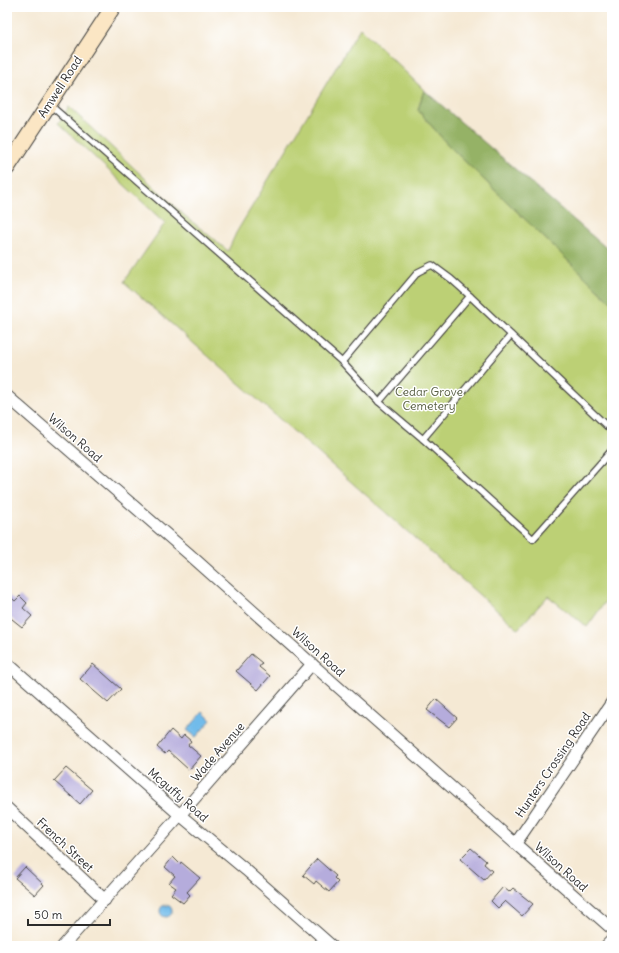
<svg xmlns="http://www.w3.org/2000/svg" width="619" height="953" viewBox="0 0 619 953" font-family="Delius,sans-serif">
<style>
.green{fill:#bcd074;stroke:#747e50}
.forest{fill:#95b266;stroke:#606e48}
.water{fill:#71bbea;stroke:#4e738a}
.building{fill:#b5acdc}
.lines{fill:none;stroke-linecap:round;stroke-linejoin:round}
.lane-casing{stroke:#494844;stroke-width:8}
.street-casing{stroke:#494844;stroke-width:13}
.secondary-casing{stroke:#494844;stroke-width:17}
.lane{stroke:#fff;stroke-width:5.5}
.street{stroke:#fff;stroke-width:11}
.secondary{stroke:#fbe6c4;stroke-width:15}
.labels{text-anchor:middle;stroke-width:3;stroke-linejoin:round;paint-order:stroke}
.street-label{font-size:12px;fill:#2b2b2b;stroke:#fff}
.park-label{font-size:12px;fill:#565d41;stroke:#fff}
</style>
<rect width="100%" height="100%" fill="#fff"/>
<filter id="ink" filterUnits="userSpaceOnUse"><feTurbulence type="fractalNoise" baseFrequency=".025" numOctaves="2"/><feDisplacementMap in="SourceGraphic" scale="8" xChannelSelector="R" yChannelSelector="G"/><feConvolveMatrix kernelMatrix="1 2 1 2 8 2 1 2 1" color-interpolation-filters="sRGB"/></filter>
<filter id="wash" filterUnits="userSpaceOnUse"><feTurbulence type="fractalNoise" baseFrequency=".012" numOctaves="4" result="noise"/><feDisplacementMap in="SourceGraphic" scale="16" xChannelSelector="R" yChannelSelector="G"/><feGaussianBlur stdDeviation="0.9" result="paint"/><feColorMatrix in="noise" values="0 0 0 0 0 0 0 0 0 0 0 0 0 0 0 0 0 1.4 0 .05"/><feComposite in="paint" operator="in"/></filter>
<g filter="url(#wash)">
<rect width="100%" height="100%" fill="#f5e9d4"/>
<!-- green -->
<polygon class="green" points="360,28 424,90 418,110 448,145 612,303 612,592 587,627 548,596 518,629 124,282 165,223 58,123 69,107 184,215 228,251 236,233"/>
<!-- forest -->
<polygon class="forest" points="424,90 612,253 612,303 448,145 418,110"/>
<!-- water -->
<g class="water">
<polygon points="203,712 211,720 196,737 187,730"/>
<circle cx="166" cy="911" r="6"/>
</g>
<g id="blocks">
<!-- building -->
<g class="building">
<polygon points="7,594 15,601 20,596 27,603 23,608 32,616 22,627 7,615"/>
<polygon points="251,654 262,663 259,667 270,676 258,690 236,671"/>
<polygon points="93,664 121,689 108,703 80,679"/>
<polygon points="436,699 457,718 449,727 427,710"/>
<polygon points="171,730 181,739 184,735 191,741 188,745 201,756 189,770 168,751 165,754 157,747"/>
<polygon points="66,768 92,790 80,804 54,781"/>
<polygon points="471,848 486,861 484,864 492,871 484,880 460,859"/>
<polygon points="173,857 180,864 181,862 200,878 187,892 190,895 183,903 171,894 176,888 169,883 175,876 165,867"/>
<polygon points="317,859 336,876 334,878 338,882 329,892 316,881 314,884 303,875"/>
<polygon points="25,867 44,885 35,895 15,878"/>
<polygon points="503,887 509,892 513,888 533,904 522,916 505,901 498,908 491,901"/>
</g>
</g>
</g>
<g filter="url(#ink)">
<use href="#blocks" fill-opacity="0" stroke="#494844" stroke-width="1"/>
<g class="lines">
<defs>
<g id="lane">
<polyline points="49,104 342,362 379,402 423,439 533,539 612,450"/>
<polyline points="342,362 418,272 432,265 451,279 470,296 612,431"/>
<polyline points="379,402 470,296"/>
<polyline points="423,439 511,335"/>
</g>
<g id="street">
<polyline points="7,396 189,554 312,664 612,929"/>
<polyline points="7,663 180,815 246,870 332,946"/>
<polyline points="7,808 105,900"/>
<polyline points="516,843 612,702"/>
<polyline points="63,946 180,815 312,664"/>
<polyline points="606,946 612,940"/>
</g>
<polyline id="secondary" points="7,168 113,7"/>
</defs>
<!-- lane casing -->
<use href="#lane" class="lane-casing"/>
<!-- street casing -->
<use href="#street" class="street-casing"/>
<!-- secondary casing -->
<use href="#secondary" class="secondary-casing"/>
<!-- lane -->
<use href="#lane" class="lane"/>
<!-- street -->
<use href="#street" class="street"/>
<!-- secondary -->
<use href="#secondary" class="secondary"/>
</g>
</g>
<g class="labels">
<!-- street labels -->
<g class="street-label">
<text transform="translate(60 87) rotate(-57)" y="4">Amwell Road</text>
<text transform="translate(75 438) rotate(41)" y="4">Wilson Road</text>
<text transform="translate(318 652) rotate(42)" y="4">Wilson Road</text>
<text transform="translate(218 752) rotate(-49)" y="4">Wade Avenue</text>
<text transform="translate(553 765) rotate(-56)" y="4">Hunters Crossing Road</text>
<text transform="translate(178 795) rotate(41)" y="4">Mcguffy Road</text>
<text transform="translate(65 845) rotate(43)" y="4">French Street</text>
<text transform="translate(561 867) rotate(42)" y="4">Wilson Road</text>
</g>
<!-- park labels -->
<g class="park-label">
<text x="429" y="396">Cedar Grove<tspan x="429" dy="14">Cemetery</tspan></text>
</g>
</g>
<!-- margin -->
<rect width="619" height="953" fill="none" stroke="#fff" stroke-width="24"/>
<!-- scale -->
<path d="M28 919v6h82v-6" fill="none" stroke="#2b2b2b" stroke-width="2"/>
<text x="34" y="919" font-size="12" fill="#2b2b2b" stroke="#ffffff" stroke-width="3" paint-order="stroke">50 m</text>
</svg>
